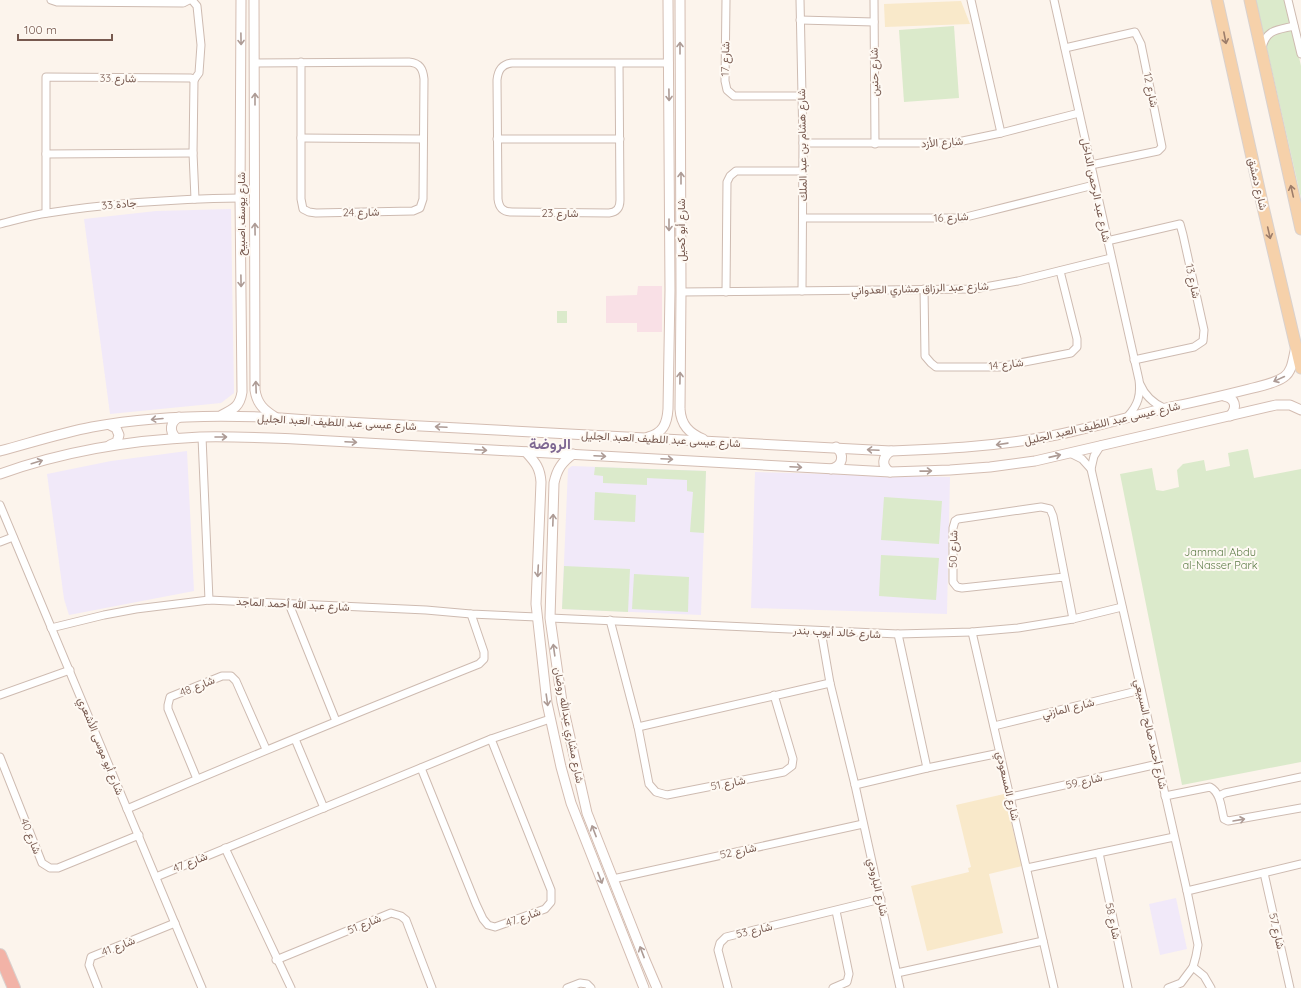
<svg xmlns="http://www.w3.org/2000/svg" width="1301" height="988" viewBox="0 0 1301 988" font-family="Quicksand,Vazirmatn,sans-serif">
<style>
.education{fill:#f1e9f9}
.medical{fill:#f9e0e6}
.green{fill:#dbeacb}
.sand{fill:#f9e9ca}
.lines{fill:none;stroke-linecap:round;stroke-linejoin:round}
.street-casing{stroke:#cebbb1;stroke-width:9}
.secondary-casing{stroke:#d4bdb2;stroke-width:11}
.primary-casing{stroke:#d9d1ce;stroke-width:13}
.highway-casing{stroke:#d9d1ce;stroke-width:14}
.street{stroke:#fff;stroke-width:7}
.secondary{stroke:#fff;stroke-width:9}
.primary{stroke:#f6d1aa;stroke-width:11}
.highway{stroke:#f2b3a7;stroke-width:12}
.oneway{stroke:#9d7d6a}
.oneway2{stroke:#ad9b95}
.labels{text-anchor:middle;stroke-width:4;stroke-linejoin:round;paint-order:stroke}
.street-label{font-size:11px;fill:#77594f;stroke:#fef9f3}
.park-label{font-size:11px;fill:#5d7c48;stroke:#fef9f3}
.district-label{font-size:15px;font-weight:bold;fill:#7f6892;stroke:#fef9f3}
</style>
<rect width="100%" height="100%" fill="#fcf4ec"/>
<!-- education -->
<g class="education">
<polygon points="231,209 234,393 221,403 110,414 84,219 156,211"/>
<polygon points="187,451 194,591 69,615 64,599 47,474 111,461"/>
<polygon points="572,466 706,471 701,615 562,609 568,469"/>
<polygon points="755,472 950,477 947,614 751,608"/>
<polygon points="1176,898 1187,949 1160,955 1149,904"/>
</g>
<!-- medical -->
<polygon class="medical" points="638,286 662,286 662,332 637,332 637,323 606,323 606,296 637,295"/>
<!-- green -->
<g class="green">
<polygon points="1256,0 1286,0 1301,66 1301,198"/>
<polygon points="954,26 959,98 904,102 899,30"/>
<rect x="557" y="311" width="10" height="12"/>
<polygon points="1248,449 1254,478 1301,469 1301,762 1182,785 1120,474 1152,468 1156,490 1163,491 1179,487 1177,470 1183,464 1204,460 1206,471 1230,466 1228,453"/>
<polygon points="595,467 706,471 704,533 690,532 693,492 687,491 687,480 647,478 647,485 603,483 603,476 594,475"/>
<polygon points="595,492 636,495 635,522 594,520"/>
<polygon points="884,497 942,501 939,544 881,540"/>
<polygon points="881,555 939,558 936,600 879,596"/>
<polygon points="564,566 630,569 628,612 562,609"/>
<polygon points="634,574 689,577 688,612 632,609"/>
</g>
<!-- sand -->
<g class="sand">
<polygon points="961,1 970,24 885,27 884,4"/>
<polygon points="1004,794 1022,866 989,874 1003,933 927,951 911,886 969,872 968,868 971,867 956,805"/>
</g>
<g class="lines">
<defs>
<g id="street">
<polyline points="51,0 57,2 183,3 189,0"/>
<polyline points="192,0 197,6 201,45 199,73 194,80"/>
<polyline points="726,0 725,81 727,90 734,96 801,96"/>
<polyline points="800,0 803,143 802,291"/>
<polyline points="874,0 875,144"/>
<polyline points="971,0 1001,133"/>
<path d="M 1054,0 L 1139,380 C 1141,395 1138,405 1128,416"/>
<polyline points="1288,0 1301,54"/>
<polyline points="800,20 874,22"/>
<polyline points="1065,48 1135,32 1141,44 1162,147 1158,151 1091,165"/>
<path d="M 1262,48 C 1266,29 1278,30 1294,26"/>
<path d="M 254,63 L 409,62 C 420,63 423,69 424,79 L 423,199 L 420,208 L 413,211 L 316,213 L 309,212 L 303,209 L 301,199 L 301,62"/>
<path d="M 619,63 L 620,200 C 620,208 617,212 609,213 L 512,212 C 503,212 499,208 498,199 L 497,80 C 498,70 502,64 512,63 L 669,63"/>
<polyline points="194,80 193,153 195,199"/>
<polyline points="301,138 423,139"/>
<polyline points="497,139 620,139"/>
<polyline points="803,143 953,143 1001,133 1079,113"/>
<polyline points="46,154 193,153"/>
<polyline points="46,213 46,77 191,78 194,80"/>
<polyline points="803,218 962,218 1094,185"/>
<path d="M 0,224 C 16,220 32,215 48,213 C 111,203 176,199 240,198"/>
<polyline points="1107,241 1180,224 1183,235 1204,330 1203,341 1194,347 1134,360"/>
<polyline points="924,289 925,356 931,363 936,367 999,367 1071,353 1077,347 1077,339 1060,271"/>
<polyline points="681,292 974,289 1018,281 1111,258"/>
<polyline points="726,292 727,182 730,176 736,171 802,171"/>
<path d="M 1140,384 C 1145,396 1153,403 1164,408"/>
<polyline points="202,437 209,600"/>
<polyline points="1101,445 1094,456 1091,469 1187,891 1198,945 1196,956 1193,967 1181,983 1168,988"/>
<polyline points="1070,453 1082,459 1091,469"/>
<polyline points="0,505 202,988"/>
<polyline points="0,542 13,537"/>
<polyline points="1064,577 962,588 957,587 953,582 953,528 955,521 958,519 1041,507 1050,509 1053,516 1073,619"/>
<polyline points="289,604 336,721"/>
<polyline points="550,618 898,634 972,632 1018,628 1073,619 1122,607"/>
<polyline points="610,620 638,727 649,784 656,792 667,795 784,772 792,766 793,759 774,695"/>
<polyline points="51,628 104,615 136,609 209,600 426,610 471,614 537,617"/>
<polyline points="821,631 830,683 855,785 900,988"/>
<polyline points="972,632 1054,988"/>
<polyline points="898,634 927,768"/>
<polyline points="0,695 70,670"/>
<polyline points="994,726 1141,690"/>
<polyline points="638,727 830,683"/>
<polyline points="295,739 324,808"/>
<polyline points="0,757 42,863 50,868 58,868 139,835"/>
<polyline points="421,768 476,904 483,919 488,925 495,927 545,909 551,902 551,890 491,739"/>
<polyline points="197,779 168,709 168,705 170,697 222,676 231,676 236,681 266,749"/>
<polyline points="855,785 927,768 1000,753"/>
<path d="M 1165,796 L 1210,787 C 1221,793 1221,808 1224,819 L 1228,821 L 1301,808"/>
<polyline points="1219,796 1225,793 1301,777"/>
<polyline points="1011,797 1158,764"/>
<path d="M 127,809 C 244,759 361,711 479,664 L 484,659 L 484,652 L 471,614"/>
<polyline points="225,848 291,988"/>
<polyline points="1099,853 1128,988"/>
<polyline points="1027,868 1174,837"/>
<polyline points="1264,873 1290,988"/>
<polyline points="156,877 491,739 550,719"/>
<polyline points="613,879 863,824"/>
<polyline points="1187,891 1301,864"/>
<polyline points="276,960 391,913 401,916 406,920 432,988"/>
<polyline points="1193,967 1204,976 1211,988"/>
<polyline points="897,973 1043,941"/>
<polyline points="98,988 89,965 91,957 175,923"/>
<polyline points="567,988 580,983 587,984 591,988"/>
<polyline points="728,988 718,950 720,943 726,937 881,899"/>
<polyline points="833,988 847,982 849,974 836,911"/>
</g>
<g id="secondary">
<path d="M 254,0 L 255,390 C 257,404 264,410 275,417"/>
<path d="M 680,0 L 681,292 L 680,409 C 681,425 689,433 703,439"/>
<path d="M 1224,396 C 1235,398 1238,407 1230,416"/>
<path d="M 222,415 C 234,409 240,406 242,392 L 240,198 L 241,0"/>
<polyline points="110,425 116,428 119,435 117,442 110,445"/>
<path d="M 648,437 C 663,433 667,424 668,409 L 670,290 L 668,0"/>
<path d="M 176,438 C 169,431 170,422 179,417"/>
<path d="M 0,451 C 30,443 61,433 92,427 C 163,414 236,414 308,420 L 891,451 C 945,449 998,446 1051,436 C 1093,428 1134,415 1175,406 C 1200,401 1225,395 1249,389 C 1260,386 1274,384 1284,377 C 1293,371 1293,357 1296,347"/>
<path d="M 526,452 C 536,463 540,468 541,482 L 536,604 L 547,703 L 561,767 L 571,803 L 644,988"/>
<path d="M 573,454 C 562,462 557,469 554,483 L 550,618 L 562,702 L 587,813 L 645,960 L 657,988"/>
<path d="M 831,469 C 843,466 845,455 836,447"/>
<path d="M 890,472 C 881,466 882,457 891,451"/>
<path d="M 0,474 C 64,451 132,440 200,437 C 232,436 263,438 295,439 L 890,472 L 950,470 L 990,467 L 1035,461 L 1276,405 L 1290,405 L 1301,410"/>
</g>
<g id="primary">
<polyline points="1217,0 1263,207 1301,368"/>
<polyline points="1250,0 1301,229"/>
</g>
<polyline id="highway" points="0,955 14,988"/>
</defs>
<!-- street casing -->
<use href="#street" class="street-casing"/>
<!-- secondary casing -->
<use href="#secondary" class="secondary-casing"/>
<!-- primary casing -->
<use href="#primary" class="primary-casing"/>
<!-- highway casing -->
<use href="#highway" class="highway-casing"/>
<!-- street -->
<use href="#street" class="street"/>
<!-- secondary -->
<use href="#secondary" class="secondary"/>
<!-- primary -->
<use href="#primary" class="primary"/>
<!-- highway -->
<use href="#highway" class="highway"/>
</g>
<!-- one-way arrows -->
<defs><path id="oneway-shaft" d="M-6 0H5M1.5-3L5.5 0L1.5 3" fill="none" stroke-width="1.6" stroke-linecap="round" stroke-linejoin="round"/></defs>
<g class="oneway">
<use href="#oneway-shaft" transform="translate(1225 38) rotate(79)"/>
<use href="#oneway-shaft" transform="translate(1292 191) rotate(-103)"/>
<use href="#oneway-shaft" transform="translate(1269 233) rotate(77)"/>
</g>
<g class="oneway2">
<use href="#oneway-shaft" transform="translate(241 39) rotate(89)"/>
<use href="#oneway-shaft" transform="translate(680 48) rotate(-90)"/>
<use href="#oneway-shaft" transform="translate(669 95) rotate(89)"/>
<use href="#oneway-shaft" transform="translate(255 99) rotate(-90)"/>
<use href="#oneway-shaft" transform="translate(681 178) rotate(-90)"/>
<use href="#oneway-shaft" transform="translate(669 225) rotate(90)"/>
<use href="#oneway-shaft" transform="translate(255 229) rotate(-91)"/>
<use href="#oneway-shaft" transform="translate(241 281) rotate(89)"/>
<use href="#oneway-shaft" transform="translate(680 378) rotate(-89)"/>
<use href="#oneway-shaft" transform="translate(1279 379) rotate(155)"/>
<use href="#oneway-shaft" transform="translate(256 387) rotate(-92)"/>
<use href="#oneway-shaft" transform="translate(157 419) rotate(175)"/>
<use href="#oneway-shaft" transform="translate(441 427) rotate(-177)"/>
<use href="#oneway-shaft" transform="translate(221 437)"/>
<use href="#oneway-shaft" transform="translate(351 442) rotate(3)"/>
<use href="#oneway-shaft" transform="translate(1002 444) rotate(172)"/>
<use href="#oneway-shaft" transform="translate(481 450) rotate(3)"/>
<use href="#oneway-shaft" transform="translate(873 450) rotate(-177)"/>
<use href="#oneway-shaft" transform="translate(600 456) rotate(3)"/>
<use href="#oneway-shaft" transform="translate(1055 456) rotate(-13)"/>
<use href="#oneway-shaft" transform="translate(667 459) rotate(3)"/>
<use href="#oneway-shaft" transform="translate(37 462) rotate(-17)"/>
<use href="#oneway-shaft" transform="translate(796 467) rotate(3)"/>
<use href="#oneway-shaft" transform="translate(926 471) rotate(-1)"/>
<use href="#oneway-shaft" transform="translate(553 520) rotate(-88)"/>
<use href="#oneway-shaft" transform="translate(538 571) rotate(93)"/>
<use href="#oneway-shaft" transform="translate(554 650) rotate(-98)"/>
<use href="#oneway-shaft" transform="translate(547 700) rotate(82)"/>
<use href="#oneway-shaft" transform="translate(1239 820) rotate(-10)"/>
<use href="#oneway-shaft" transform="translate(594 831) rotate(-111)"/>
<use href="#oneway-shaft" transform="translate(600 878) rotate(69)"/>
<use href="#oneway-shaft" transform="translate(642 952) rotate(-111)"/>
</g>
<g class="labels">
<!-- street labels -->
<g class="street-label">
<text transform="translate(725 59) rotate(-89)" y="4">شارع 17</text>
<text transform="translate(874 72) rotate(-91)" y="4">شارع حنين</text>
<text transform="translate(118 78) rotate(1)" y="4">شارع 33</text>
<text transform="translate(1151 90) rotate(78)" y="4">شارع 12</text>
<text transform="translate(942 142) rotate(-4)" y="4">شارع الأزد</text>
<text transform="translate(802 145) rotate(-91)" y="4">شارع هشام بن عبد الملك</text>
<text transform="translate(1258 184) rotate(77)" y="4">شارع دمشق</text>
<text transform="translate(1096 190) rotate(78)" y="4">شارع عبد الرحمن الداخل</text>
<text transform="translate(119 204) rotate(-5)" y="4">جادة 33</text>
<text transform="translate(361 212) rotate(-1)" y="4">شارع 24</text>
<text x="560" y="217">شارع 23</text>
<text transform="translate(241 214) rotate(-90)" y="4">شارع يوسف اصبيح</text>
<text transform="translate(951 217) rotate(-3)" y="4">شارع 16</text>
<text transform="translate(681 230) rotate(-90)" y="4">شارع أبو كحيل</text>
<text transform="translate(1193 281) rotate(78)" y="4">شارع 13</text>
<text transform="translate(920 288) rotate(-2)" y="4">شارع عبد الرزاق مشاري العدواني</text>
<text transform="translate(1006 364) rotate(-7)" y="4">شارع 14</text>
<text transform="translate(337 422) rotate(3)" y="4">شارع عيسى عبد اللطيف العبد الجليل</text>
<text transform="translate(1102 423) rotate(-13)" y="4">شارع عيسى عبد اللطيف العبد الجليل</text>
<text transform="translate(661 439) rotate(3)" y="4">شارع عيسى عبد اللطيف العبد الجليل</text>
<text transform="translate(953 549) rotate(-89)" y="4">شارع 50</text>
<text transform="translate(293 604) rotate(3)" y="4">شارع عبد الله أحمد الماجد</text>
<text transform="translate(837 632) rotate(3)" y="4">شارع خالد أيوب بندر</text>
<text transform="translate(197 686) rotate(-22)" y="4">شارع 48</text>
<text transform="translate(1068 708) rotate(-14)" y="4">شارع المازني</text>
<text transform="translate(569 725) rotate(79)" y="4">شارع مشاري عبدالله روضان</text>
<text transform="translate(1151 734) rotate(77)" y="4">شارع أحمد صالح السبيعي</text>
<text transform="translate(101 746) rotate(68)" y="4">شارع أبو موسى الأشعري</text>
<text transform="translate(1084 781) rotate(-13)" y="4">شارع 59</text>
<text transform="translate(728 783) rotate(-11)" y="4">شارع 51</text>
<text transform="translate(1008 786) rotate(77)" y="4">شارع المسعودي</text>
<text transform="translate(31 836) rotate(68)" y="4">شارع 40</text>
<text transform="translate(738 851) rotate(-12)" y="4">شارع 52</text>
<text transform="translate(190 862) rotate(-22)" y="4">شارع 47</text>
<text transform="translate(878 887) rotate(77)" y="4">شارع البارودي</text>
<text transform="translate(523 917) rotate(-20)" y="4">شارع 47</text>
<text transform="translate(1113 921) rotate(78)" y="4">شارع 58</text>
<text transform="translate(364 924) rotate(-22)" y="4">شارع 51</text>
<text transform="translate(754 930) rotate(-13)" y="4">شارع 53</text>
<text transform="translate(1277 931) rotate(77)" y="4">شارع 57</text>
<text transform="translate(118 946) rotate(-22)" y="4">شارع 41</text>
</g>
<!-- park labels -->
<g class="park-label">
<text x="1220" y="556">Jammal Abdu<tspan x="1220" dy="13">al-Nasser Park</tspan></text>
</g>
<!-- district labels -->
<g class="district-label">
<text x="550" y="449">الروضة</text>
</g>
</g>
<!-- scale -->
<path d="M18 34v6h94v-6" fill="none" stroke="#77594f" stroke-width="2"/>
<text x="24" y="34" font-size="12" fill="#77594f" stroke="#fef9f3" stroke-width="3" paint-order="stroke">100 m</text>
</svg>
